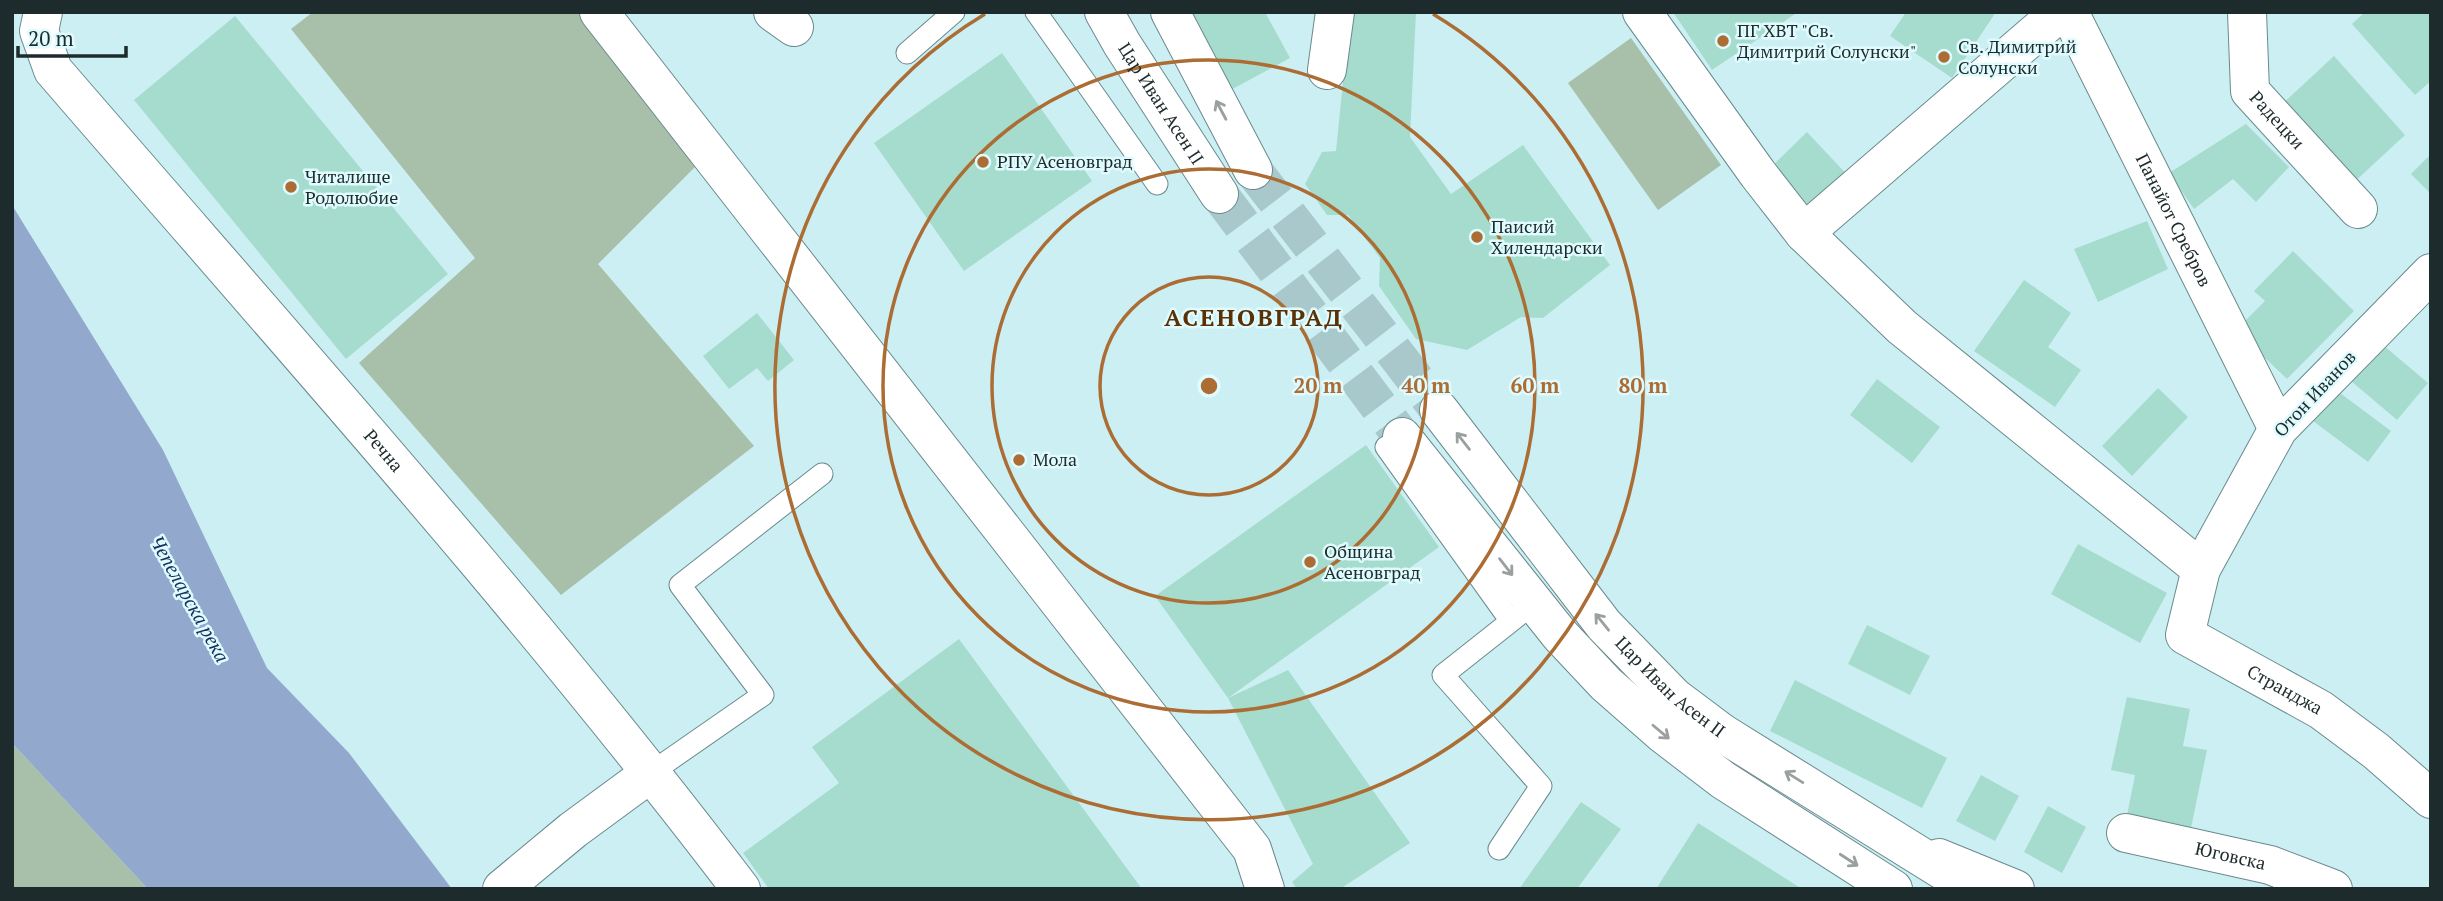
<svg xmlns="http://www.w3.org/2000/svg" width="2443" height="901" viewBox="0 0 2443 901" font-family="'PT Serif',serif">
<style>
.green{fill:#a8bfa9}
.water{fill:#92a8cd}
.building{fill:#a6dccd}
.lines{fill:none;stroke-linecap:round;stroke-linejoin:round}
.secondary-tunnel{stroke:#a9c8cb;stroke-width:38;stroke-dasharray:38 19;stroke-linecap:butt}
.lane-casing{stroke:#6a8a8d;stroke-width:23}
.street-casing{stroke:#6a8a8d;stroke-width:40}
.secondary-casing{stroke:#6a8a8d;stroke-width:40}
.lane{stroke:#fff;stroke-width:21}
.street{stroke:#fff;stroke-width:38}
.secondary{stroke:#fff;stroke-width:38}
.oneway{stroke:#9aa0a0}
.ring{fill:none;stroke:#ab6d33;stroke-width:3.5}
.poi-dot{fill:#ab6d33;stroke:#dffbfe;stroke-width:2.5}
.labels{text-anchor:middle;stroke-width:5;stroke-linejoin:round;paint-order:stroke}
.poi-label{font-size:18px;fill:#1e2b2c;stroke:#dffbfe;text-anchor:start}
.street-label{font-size:18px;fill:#1e2b2c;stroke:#dffbfe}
.water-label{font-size:19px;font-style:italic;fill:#162f5e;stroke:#dffbfe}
.district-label{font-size:24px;font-weight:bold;letter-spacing:2px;fill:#5a3105;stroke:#dffbfe}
.centre{fill:#ab6d33;stroke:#dffbfe;stroke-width:3.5}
.ring-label{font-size:21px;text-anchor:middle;font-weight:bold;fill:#ab6d33;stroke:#dffbfe;stroke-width:5;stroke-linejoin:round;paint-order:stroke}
</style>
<rect width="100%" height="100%" fill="#cceff3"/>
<!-- green -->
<g class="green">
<polygon points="313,12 590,12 709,153 598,264 754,446 561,595 359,363 475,258 291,29"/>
<polygon points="1631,38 1721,165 1658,210 1568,83"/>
<polygon points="12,743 148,889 12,889"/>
</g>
<!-- water -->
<polygon class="water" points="12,205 163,450 267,668 349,753 452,889 148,889 12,743"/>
<!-- building -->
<g class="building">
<polygon points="1184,12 1265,12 1290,58 1227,92"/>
<polygon points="1350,12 1416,12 1410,137 1451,194 1523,145 1610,265 1543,318 1521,317 1467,350 1416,339 1379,286 1380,258 1348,215 1327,215 1305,184 1322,152 1336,151"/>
<polygon points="1673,12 1798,12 1712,70"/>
<polygon points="1906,12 1996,12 1952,78 1890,36"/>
<polygon points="2365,12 2427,12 2431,16 2431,81 2415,95 2352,24"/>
<polygon points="235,16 448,274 346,359 134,100"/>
<polygon points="1002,53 1092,181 964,271 874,143"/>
<polygon points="2334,56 2405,135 2351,185 2280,106"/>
<polygon points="2246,124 2289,167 2256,202 2233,179 2194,209 2169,173"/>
<polygon points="1807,132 1852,180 1812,218 1767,171"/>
<polygon points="2431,154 2431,194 2411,174"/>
<polygon points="2147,221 2168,269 2098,302 2074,249"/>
<polygon points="2293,251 2354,311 2287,379 2236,330 2265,301 2254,291"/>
<polygon points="2024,280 2071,313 2048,347 2081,370 2055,407 1974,351"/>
<polygon points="757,313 794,360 768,381 757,368 729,389 703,356"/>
<polygon points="2376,339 2428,383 2397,420 2344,375"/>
<polygon points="1877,379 1940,427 1912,463 1850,415"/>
<polygon points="2332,387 2391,431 2368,462 2309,418"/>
<polygon points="2158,388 2188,417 2132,476 2102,446"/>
<polygon points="1366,445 1439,547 1228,698 1288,670 1410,843 1340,889 1297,889 1292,882 1313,864 1228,698 1155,596"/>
<polygon points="2078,544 2167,593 2140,643 2051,594"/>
<polygon points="1867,625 1930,656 1910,695 1848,664"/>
<polygon points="959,639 1142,889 769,889 743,853 839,783 812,747"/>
<polygon points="1795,680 1947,758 1922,808 1770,731"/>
<polygon points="2127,697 2190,709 2183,746 2207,750 2190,833 2126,820 2135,775 2111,770"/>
<polygon points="1981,775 2019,796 1995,841 1956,821"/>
<polygon points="1581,802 1621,829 1577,889 1519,889"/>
<polygon points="2048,806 2086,827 2062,873 2024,852"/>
<polygon points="1698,823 1802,889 1656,889"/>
</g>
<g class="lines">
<!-- secondary-tunnel -->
<g class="secondary-tunnel">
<polyline points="1253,170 1439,410"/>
<polyline points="1219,194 1402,437"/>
</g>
<defs>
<g id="lane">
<polyline points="1036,12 1157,184"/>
<polyline points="907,53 954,12"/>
<polyline points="1386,447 1510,620"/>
<polyline points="652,772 763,695 680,585 822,474"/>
<polyline points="1499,849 1541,786 1443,675 1534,603"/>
</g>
<g id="street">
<path id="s1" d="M 43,12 L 39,31 L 53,70 C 286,340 525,605 741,889"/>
<polyline points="599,12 1252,849 1265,889"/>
<polyline points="773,12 794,27"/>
<polyline points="1642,12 1758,174 1804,233 1902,327 2201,569"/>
<path id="s2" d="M 2069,12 L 2278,429"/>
<path id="s3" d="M 2247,12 L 2250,91 L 2358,209"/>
<polyline points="1327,70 1335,12"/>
<polyline points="1804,233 2060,12"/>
<path id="s4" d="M 2431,273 L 2278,429 L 2201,569 L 2185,635 L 2321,710 L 2376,751 L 2431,799"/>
<path id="s5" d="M 2126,833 L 2270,865 L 2333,889"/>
<polyline points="1939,858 2015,889"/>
<polyline points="502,889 573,830 652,772"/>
</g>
<g id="secondary">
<path id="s6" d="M 1104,12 L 1122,44 L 1219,194"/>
<polyline points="1170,12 1253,170"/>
<path id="s7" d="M 1439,410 L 1604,625 L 1674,697 L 1722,733 L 1973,889"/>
<polyline points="1402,437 1560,635 1606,684 1663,734 1723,780 1893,889"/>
</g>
</defs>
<!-- lane casing -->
<use href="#lane" class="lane-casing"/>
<!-- street casing -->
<use href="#street" class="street-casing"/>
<!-- secondary casing -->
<use href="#secondary" class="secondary-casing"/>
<!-- lane -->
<use href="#lane" class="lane"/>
<!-- street -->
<use href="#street" class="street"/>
<!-- secondary -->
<use href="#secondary" class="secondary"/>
</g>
<!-- one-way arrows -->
<defs><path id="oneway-shaft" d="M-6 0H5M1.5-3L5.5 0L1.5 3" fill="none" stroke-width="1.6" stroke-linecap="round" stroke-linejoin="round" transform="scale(1.75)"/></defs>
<g class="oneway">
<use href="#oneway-shaft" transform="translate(1221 110) rotate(-118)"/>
<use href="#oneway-shaft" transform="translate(1463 441) rotate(-128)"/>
<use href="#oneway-shaft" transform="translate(1506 567) rotate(52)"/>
<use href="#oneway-shaft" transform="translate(1602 622) rotate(-129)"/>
<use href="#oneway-shaft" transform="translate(1661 732) rotate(40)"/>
<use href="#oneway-shaft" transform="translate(1794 777) rotate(-148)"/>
<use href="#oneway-shaft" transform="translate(1849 860) rotate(33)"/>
</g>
<!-- distance rings -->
<g class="ring">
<circle cx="1209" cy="386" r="109"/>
<circle cx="1209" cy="386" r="217"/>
<circle cx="1209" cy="386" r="326"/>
<path d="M1433 14A434 434 0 1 1 985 14"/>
</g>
<!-- markers -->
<g class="poi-dot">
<circle cx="1723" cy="41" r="7"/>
<circle cx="1944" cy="57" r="7"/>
<circle cx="983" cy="162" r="7"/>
<circle cx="291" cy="187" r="7"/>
<circle cx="1477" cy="237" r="7"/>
<circle cx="1019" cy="460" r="7"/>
<circle cx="1310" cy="562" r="7"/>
</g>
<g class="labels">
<!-- poi labels -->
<g class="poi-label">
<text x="1737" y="37">ПГ ХВТ "Св.<tspan x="1737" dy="21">Димитрий Солунски"</tspan></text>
<text x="1958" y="53">Св. Димитрий<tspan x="1958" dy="21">Солунски</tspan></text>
<text x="997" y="168">РПУ Асеновград</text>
<text x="305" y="183">Читалище<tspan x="305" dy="21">Родолюбие</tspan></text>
<text x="1491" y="233">Паисий<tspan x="1491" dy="21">Хилендарски</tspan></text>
<text x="1033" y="466">Мола</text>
<text x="1324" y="558">Община<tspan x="1324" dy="21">Асеновград</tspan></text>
</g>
<!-- street labels -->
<g class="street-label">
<text dy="6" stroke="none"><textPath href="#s6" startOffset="108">Цар Иван Асен II</textPath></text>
<text dy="6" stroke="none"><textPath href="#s3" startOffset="119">Радецки</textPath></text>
<text dy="6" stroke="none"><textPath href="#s2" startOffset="233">Панайот Сребров</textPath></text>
<text transform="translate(2315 394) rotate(-47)" y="6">Отон Иванов</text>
<text dy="6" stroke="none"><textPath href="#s1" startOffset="565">Речна</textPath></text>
<text dy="6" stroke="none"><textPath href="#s7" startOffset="362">Цар Иван Асен II</textPath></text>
<text dy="6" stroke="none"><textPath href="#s4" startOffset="560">Странджа</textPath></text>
<text dy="6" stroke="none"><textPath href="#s5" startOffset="107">Юговска</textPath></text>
</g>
<!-- water labels -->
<g class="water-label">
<text transform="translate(190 599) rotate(61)" y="7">Чепеларска река</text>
</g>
<!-- district labels -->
<g class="district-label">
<text x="1254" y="326">АСЕНОВГРАД</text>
</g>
</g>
<circle cx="1209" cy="386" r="10" class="centre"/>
<g class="ring-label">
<text x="1318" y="393">20 m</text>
<text x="1426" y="393">40 m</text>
<text x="1535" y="393">60 m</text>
<text x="1643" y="393">80 m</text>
</g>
<!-- border -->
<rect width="2443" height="901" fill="none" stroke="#1e2b2c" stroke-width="28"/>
<!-- scale -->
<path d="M18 46v10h108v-10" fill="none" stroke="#1e2b2c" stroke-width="3.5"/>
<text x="28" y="46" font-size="21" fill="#1e2b2c" stroke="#dffbfe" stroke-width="5" paint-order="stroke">20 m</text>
</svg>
